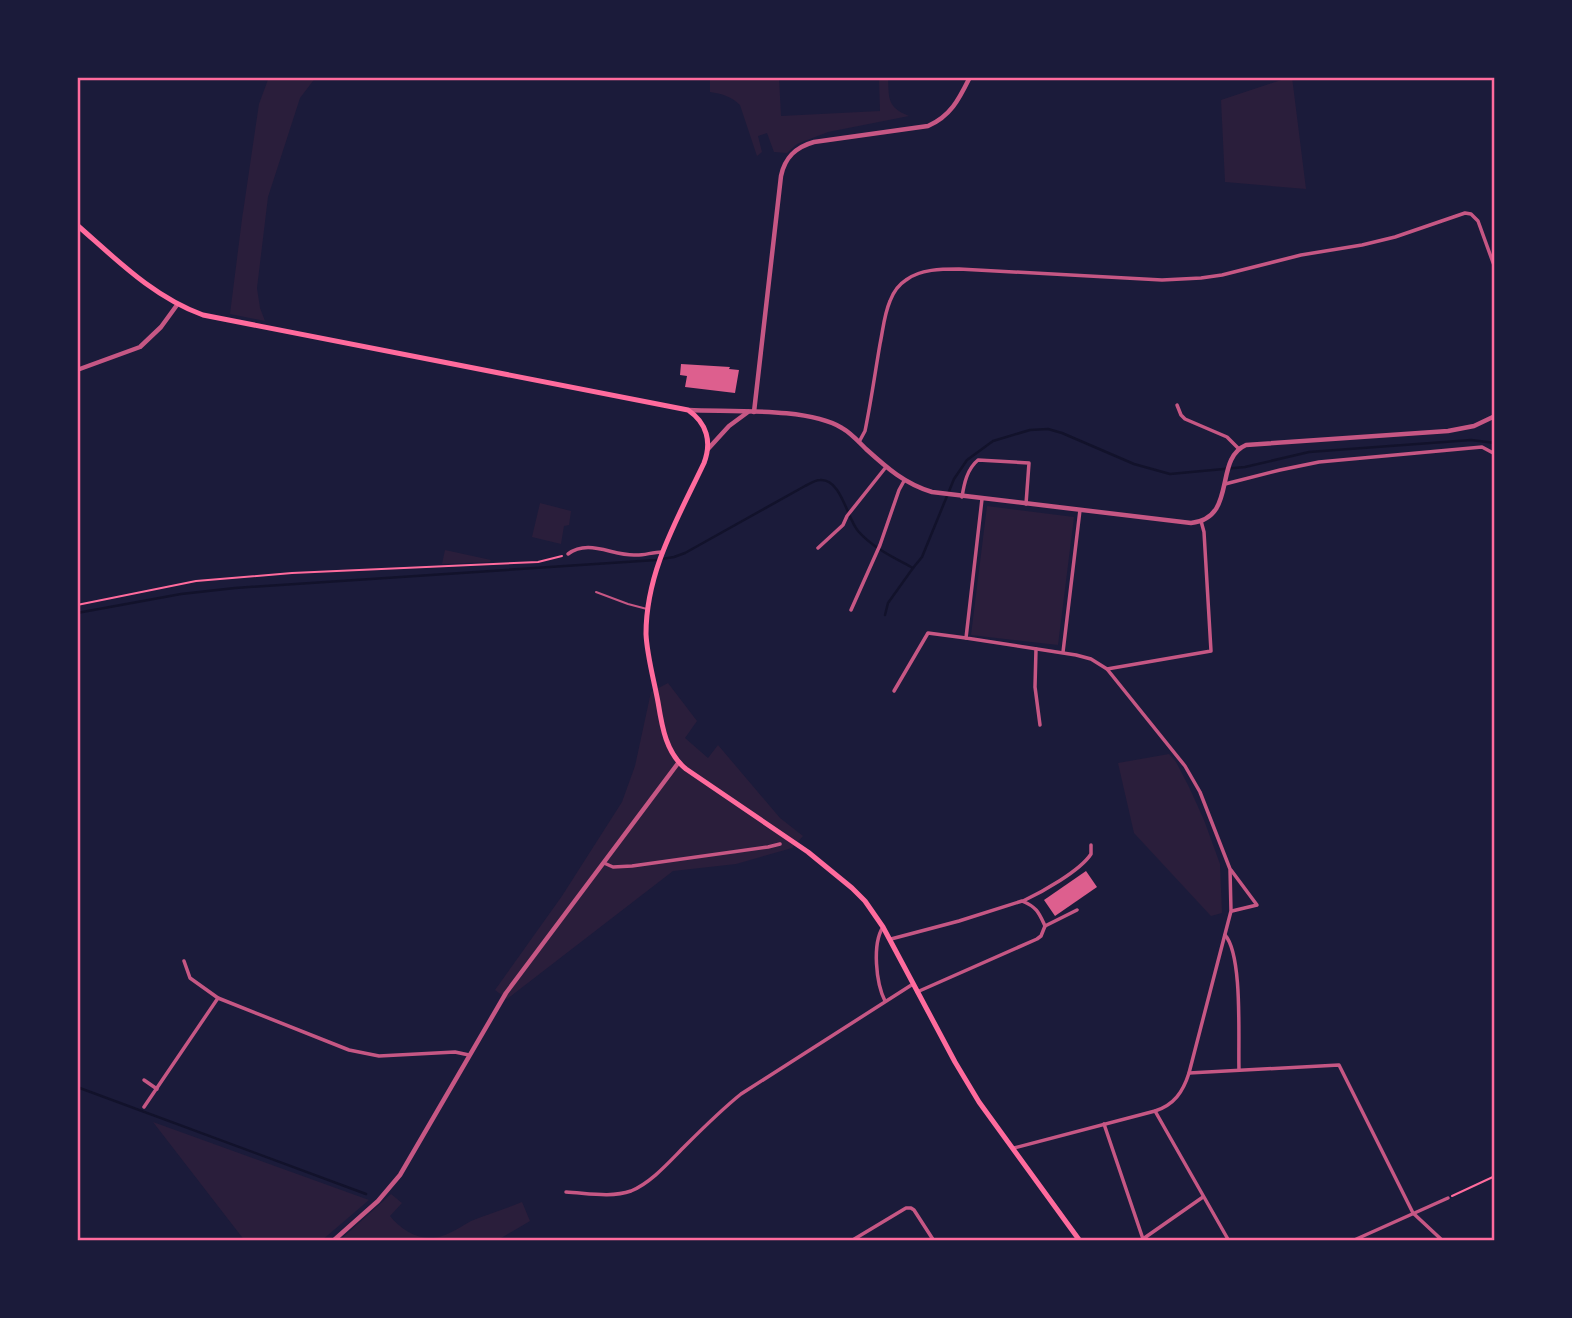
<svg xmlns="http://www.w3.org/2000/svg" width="1572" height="1318" viewBox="0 0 1572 1318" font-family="Overpass,sans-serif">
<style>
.green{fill:#2a1e3b}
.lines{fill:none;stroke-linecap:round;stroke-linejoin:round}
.stream{stroke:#12122b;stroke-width:2.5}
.building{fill:#dd5f8e}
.path{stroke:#ff6b9d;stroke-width:2}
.service{stroke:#c65784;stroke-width:2}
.minor{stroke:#c65784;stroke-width:3.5}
.tertiary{stroke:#c65784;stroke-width:4.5}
.secondary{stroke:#ff6b9d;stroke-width:5}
.neatline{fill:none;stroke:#ff6b9d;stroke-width:2.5}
</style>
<rect width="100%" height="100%" fill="#1b1b3a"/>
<!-- green -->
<g class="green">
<polygon points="269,77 316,77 300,98 268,197 257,288 260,308 265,321 230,314 242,219 259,104"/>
<path d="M 710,77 L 779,77 L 781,116 L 880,111 L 879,77 L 888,77 C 889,99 887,107 909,116 L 828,132 L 797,144 L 787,153 L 774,152 L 767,133 L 758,136 L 762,152 L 757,156 L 740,105 C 731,96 722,94 710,92 Z"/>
<polygon points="1290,77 1292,77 1306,189 1225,182 1221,100"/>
<polygon points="540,503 571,511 569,525 564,526 561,544 532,537"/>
<polygon points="987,506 1074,517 1058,645 971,635"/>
<polygon points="445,550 491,560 490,562 442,564"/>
<polygon points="668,683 697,721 685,738 708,758 718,745 780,818 803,836 792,848 736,864 673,871 507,999 495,990 562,896 622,802 635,766 651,692"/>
<polygon points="1169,754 1176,762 1189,787 1204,820 1220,864 1222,913 1211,916 1134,833 1118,763"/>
<polygon points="153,1122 369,1200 321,1241 245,1241"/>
<path d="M 391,1194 L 402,1203 L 390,1216 C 402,1231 422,1243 442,1236 C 452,1233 462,1226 471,1221 C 488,1214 506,1209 522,1202 L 530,1221 L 496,1241 L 339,1241 Z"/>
</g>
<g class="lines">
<!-- stream -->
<g class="stream">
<path d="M 77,613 L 181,594 L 235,588 L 656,560 L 674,557 L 685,553 L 805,486 C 809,484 815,480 820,480 C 841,478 847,518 858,531 C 873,548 893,557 913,568 L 922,557 L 954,479 L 967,460 L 993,441 L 1030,430 L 1048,429 L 1062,433 L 1134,464 L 1170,474 L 1245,467 L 1309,452 L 1471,440 L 1495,443"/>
<polyline points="885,615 888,603 913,568"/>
<polyline points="77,1087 366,1194"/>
</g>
</g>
<!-- building -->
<g class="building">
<polygon points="681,364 730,367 729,369 739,370 735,393 685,387 687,376 680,375"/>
<polygon points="1086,871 1097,887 1055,916 1044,900"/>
</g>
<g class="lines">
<!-- path -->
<g class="path">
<polyline points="77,605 196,581 292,573 538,562 562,556"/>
<polyline points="1452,1196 1495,1176"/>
</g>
<!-- service -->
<polyline class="service" points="596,592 628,604 647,609"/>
<!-- minor -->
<g class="minor">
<polyline points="1177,405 1181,415 1185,419 1227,437 1239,449"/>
<path d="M 859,442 L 865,431 C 871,402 875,373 880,344 C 883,330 884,315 890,301 C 893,293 898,285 906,280 C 920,269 942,269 959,269 L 1162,280 L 1201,278 L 1222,275 L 1301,255 L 1362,245 L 1395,237 L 1465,213 L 1471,214 L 1478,221 L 1495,268"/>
<polyline points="1225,484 1280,470 1319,462 1482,447 1495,454"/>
<path d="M 962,497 C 964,484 967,469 978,460 L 1029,463 L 1026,504"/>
<path d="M 982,499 L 966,638 L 1076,655 L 1091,659 L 1107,669 L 1185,766 L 1200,792 L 1230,869 L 1231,911 L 1189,1073 C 1183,1092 1174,1105 1155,1111 L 1014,1148"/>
<polyline points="818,548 843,525 847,516 886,467"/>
<path d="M 568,554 C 588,539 611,555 634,555 C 643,556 652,552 662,552"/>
<polyline points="851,610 880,545 899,490 904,481"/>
<polyline points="1036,649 1035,687 1040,725"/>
<polyline points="1063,652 1080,510"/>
<polyline points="1107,669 1211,651 1204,532 1201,521"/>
<polyline points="894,691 928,633 966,638"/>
<polyline points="604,863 613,867 632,866 768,847 780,844"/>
<polyline points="1231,870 1257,905 1232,911"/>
<path d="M 1023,901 C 1042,892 1080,871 1091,854 L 1091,845"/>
<polyline points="1045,926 1077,910"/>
<path d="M 883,927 C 872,944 876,983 885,1001"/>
<path d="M 1225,935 C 1243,955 1238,1040 1239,1070"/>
<path d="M 891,939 L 959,921 L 1022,901 C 1037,907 1039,913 1045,926 L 1041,936 L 1037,939 L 917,992"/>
<polyline points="184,961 190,978 218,998 349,1050 379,1056 455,1052 469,1055"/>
<polyline points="1189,1073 1339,1065 1413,1213 1443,1241"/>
<polyline points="144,1080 157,1089"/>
<polyline points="144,1107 218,998"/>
<polyline points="1155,1111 1229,1241"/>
<polyline points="1104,1124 1143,1239"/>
<path d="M 566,1192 C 587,1193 611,1198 631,1191 C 652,1182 669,1162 685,1146 C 703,1128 721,1110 741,1094 L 913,984"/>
<polyline points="851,1241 906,1208 911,1208 914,1210 934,1241"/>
<polyline points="1140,1241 1203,1197"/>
<polyline points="1352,1241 1448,1198"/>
</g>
<!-- tertiary -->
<g class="tertiary">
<polyline points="77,370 140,347 161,327 177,305"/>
<path d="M 689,410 C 729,412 808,407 842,428 C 851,433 858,441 866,449 C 887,468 905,484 932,492 L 1191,523 C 1238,518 1213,459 1246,445 L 1448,431 L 1474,426 L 1495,416"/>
<path d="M 754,412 L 781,176 C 785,157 796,147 814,142 L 928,126 C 951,116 959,99 970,77"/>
<polyline points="708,449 729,426 748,412"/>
<polyline points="333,1241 378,1201 400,1175 506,993 679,762"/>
</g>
<!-- secondary -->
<path class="secondary" d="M 77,225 C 116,259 153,297 203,315 L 688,410 C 707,423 712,442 704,463 C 678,518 646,571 646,634 C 647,656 654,680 658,702 C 662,727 666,753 686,769 L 808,852 L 852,888 L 865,901 L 883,927 L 955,1062 L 979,1102 L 1080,1241"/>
</g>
<!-- border -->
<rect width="1572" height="1318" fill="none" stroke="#1b1b3a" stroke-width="158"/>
<rect x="79" y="79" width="1414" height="1160" class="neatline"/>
</svg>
